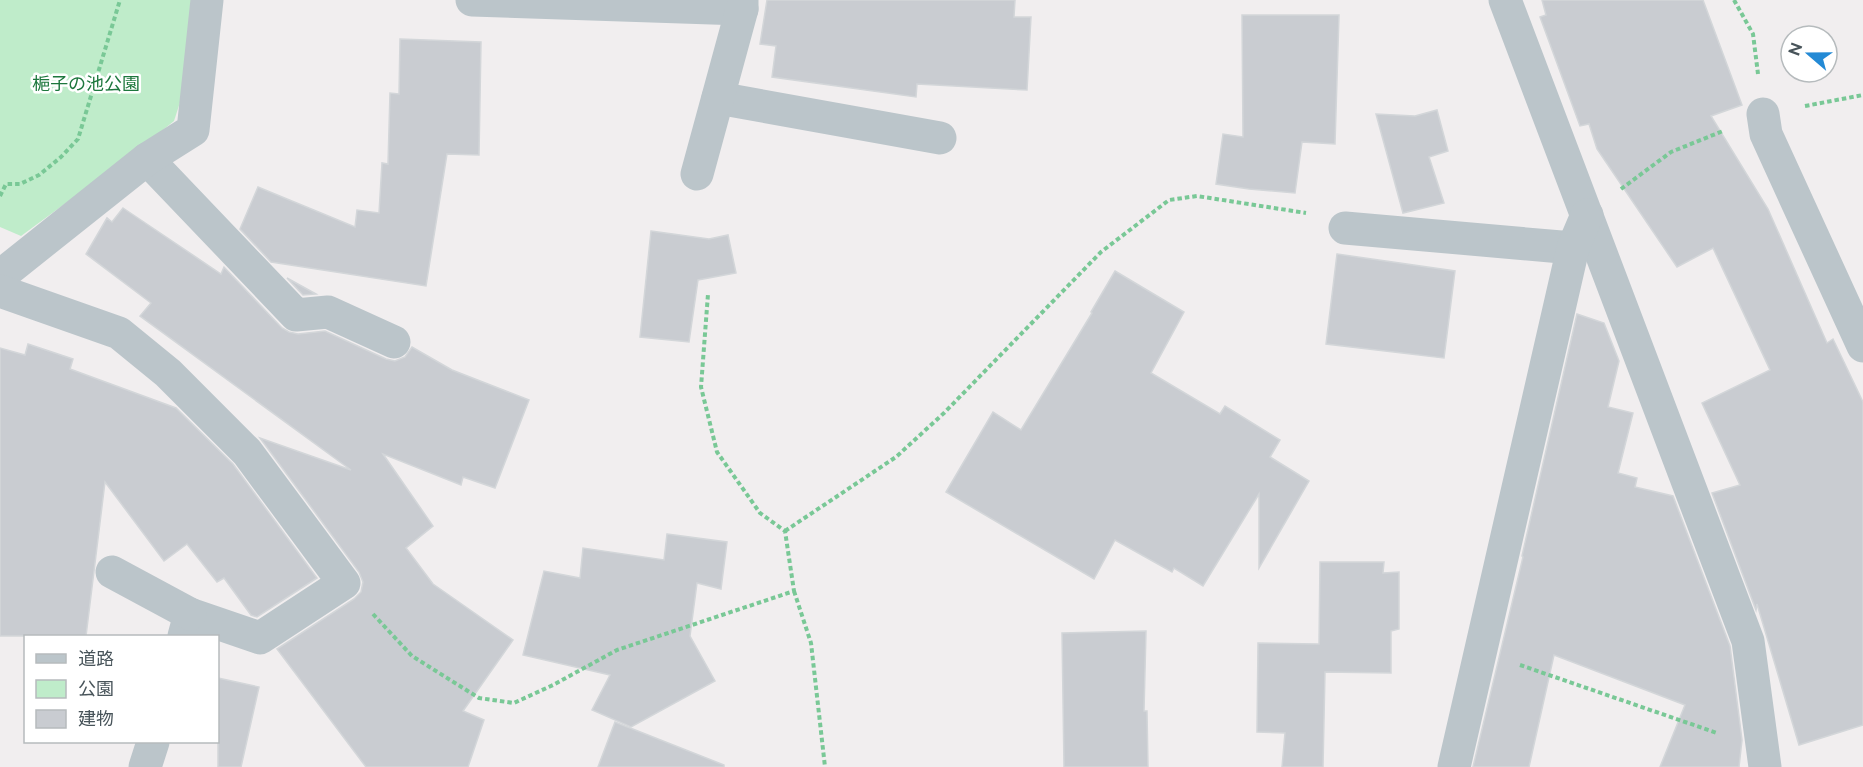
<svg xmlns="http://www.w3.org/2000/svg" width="1863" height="767" viewBox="0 0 1863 767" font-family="Raleway,'Noto Sans JP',sans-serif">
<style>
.green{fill:#bfecca}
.building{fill:#c9ccd1;stroke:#d3d6d9;stroke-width:1.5}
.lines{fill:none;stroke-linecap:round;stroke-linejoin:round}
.path{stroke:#79c896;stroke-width:4;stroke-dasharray:4.5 3;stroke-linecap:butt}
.minor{stroke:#bbc5ca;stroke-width:33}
.labels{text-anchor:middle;stroke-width:5;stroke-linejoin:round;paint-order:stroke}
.park-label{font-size:18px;fill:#1d773d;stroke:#fff}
</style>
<rect width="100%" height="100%" fill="#f1eeef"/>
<!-- green -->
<polygon class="green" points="0,0 195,0 192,65 174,121 138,150 21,236 0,227"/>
<!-- building -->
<g class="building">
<polygon points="767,0 1015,0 1014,17 1031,17 1027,90 917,84 916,97 772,77 776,46 760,44"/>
<polygon points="1542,0 1703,0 1742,105 1711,116 1768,209 1827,343 1833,339 1863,402 1863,725 1799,745 1757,604 1756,610 1712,493 1740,485 1702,403 1770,370 1713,248 1677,267 1597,149 1589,124 1580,126 1540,17 1546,15"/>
<polygon points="1242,15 1339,15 1335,144 1302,142 1295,193 1249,189 1216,184 1223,134 1243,137"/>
<polygon points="400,39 481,42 479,155 447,154 426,286 271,262 240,229 258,187 355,227 357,210 379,213 382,163 388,164 390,93 399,94"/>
<polygon points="1437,110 1448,151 1429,157 1444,203 1403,213 1376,114 1415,116"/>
<polygon points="123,208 221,274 224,267 282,328 289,332 298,334 325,331 386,359 395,361 405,357 412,347 452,370 529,400 495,488 463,477 461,485 383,454 433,526 406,548 433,584 513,640 463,711 484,720 468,767 366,767 277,649 354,599 361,592 363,582 359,572 260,438 351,470 140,316 151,303 86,254 107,218 112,222"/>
<polygon points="651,231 709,239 728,235 736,273 698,280 689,342 640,337"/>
<polygon points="1337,254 1455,271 1444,358 1326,344"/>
<polygon points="1115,271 1184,312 1151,373 1220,414 1225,406 1280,440 1270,457 1309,481 1259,568 1259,494 1203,586 1174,568 1172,572 1115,540 1094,579 946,492 993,412 1021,430 1092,313 1091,312"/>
<polygon points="287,278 316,294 303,295"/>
<polygon points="1577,314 1604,323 1619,361 1608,407 1633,413 1618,473 1637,478 1635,487 1673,496 1730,646 1742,740 1739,767 1660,767 1685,705 1554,655 1529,767 1473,767 1523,557 1522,556"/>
<polygon points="28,344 73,359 70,369 176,408 233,464 317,578 257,617 251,615 224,578 217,582 187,544 164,561 105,482 86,636 0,636 0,348 25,355"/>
<polygon points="667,534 727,542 721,589 697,583 690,636 715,681 631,727 592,710 610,675 523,655 544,571 580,578 583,548 664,560"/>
<polygon points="1320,562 1384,562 1383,573 1399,572 1399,629 1391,631 1391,673 1325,672 1323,767 1282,767 1285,733 1257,732 1258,643 1319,644"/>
<polygon points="1146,631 1144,711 1147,711 1148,767 1064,767 1062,633"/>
<polygon points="218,678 259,687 241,767 218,767"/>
<polygon points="615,722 724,765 724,767 598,767"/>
</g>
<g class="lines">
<!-- path -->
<g class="path">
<polyline points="1734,0 1753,34 1758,74"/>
<polyline points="1805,106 1863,95"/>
<polyline points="1621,189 1671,152 1723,131"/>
<polyline points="0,196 6,184 20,184 39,175 61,157 78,139 120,0"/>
<polyline points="785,531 896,457 944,413 1101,252 1169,200 1197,196 1306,213"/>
<polyline points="794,591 811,643 825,767"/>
<polyline points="373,614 412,656 479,698 514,703 553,685 617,650 794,591 785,531 760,513 717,452 701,387 708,294"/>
<polyline points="1520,665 1717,733"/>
</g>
<!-- minor -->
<g class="minor">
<polyline points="472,0 742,9 742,0"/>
<polyline points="1505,0 1748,641 1765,767"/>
<polyline points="718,98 940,138"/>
<polyline points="1763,114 1766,134 1863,346"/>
<polyline points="147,159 296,315 328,312 394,342"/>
<polyline points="697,174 742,9"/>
<polyline points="1345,228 1573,248"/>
<polyline points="0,276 147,159 193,130 207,0"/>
<polyline points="0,291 119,333 168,373 247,452 344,583 260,638 190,614 184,636"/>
<polyline points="112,572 190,614"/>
<polyline points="145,767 153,742"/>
<polyline points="1454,767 1573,248 1587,215"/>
</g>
</g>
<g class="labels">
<!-- park labels -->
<g class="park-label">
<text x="86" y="90">梔子の池公園</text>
</g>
</g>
<!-- legend -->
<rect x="24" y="635" width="195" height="108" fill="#ffffff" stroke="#b6bbbd" stroke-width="1.5"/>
<rect x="36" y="654" width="30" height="9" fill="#bbc5ca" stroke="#b6bbbd" stroke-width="1.5"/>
<text x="78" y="665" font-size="18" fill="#48545a">道路</text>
<rect x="36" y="680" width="30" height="18" fill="#bfecca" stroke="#b6bbbd" stroke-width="1.5"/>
<text x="78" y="695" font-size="18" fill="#48545a">公園</text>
<rect x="36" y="710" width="30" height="18" fill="#c9ccd1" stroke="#b6bbbd" stroke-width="1.5"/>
<text x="78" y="725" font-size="18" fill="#48545a">建物</text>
<!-- north arrow -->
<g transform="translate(1809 54) rotate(290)"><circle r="28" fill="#ffffff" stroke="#b6bbbd" stroke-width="1.5"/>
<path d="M0-4.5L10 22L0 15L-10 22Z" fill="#248ad5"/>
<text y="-9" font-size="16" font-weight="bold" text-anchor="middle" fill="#48545a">N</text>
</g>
</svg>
